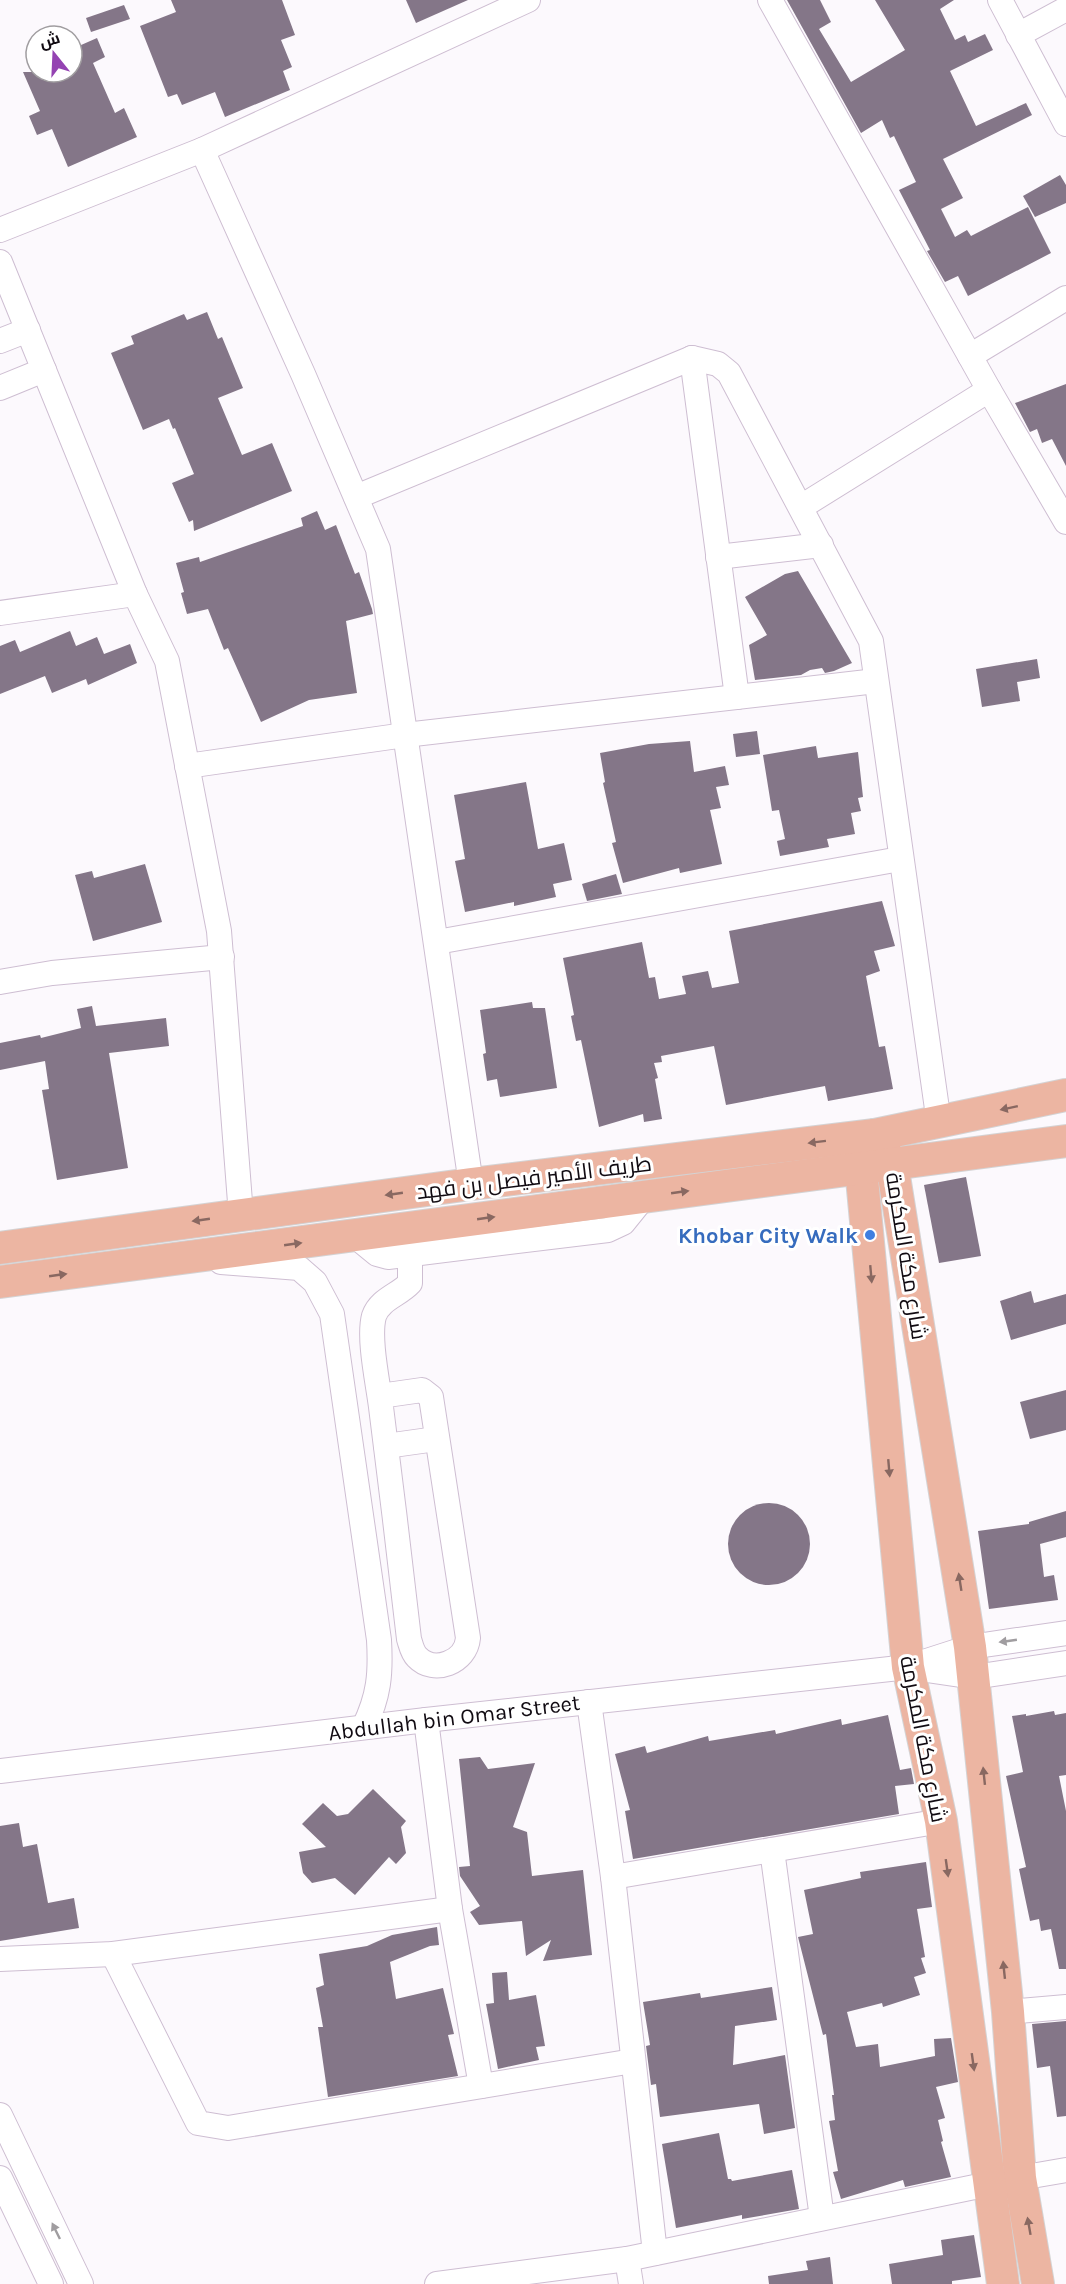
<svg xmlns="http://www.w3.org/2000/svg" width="1066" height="2284" viewBox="0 0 1066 2284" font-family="Karla,Cairo,sans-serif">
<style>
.building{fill:#847688}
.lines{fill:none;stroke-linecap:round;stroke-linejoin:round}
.minor-casing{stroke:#cebed2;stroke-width:26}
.major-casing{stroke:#d4d3d4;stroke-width:34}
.minor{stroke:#fff;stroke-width:24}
.major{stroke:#ecb5a2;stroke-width:32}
.oneway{fill:#896861}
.oneway2{fill:#a09da0}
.shop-dot{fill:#3f7fe0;stroke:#fff;stroke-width:2}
.labels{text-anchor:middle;stroke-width:6;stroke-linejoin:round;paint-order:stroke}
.street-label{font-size:22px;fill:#110b12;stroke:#fff}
.shop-label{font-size:22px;font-weight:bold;fill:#366cbe;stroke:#fff;text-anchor:end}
</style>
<rect width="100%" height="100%" fill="#fcf9fd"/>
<!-- building -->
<g class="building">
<polygon points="171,0 282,0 295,35 281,40 292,67 283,71 290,90 225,117 215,92 182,105 177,94 168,97 140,26 176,12"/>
<polygon points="406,0 468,0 416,23"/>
<polygon points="787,0 820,0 831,22 819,29 851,82 905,50 875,0 954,0 940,9 955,40 965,35 968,42 985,34 993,50 950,71 976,126 1026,103 1032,115 943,159 963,198 941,209 955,237 967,230 971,236 1028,207 1051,253 968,296 958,276 945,282 927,251 930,250 899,190 916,182 894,136 890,138 882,120 861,133"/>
<polygon points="124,5 130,19 91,32 86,18"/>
<polygon points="97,38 105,57 93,63 115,113 124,108 137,137 68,167 52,129 37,135 29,116 40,111 23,72 72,72 72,49"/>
<polygon points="1060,175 1066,185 1066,203 1035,217 1023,196"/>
<polygon points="207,312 218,339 222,337 243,388 218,398 242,455 272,443 292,491 194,531 193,520 189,522 172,483 194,474 175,428 173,429 169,419 143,430 111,353 134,344 131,336 184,314 187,320"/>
<polygon points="1066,384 1066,466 1052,439 1042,443 1037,429 1030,432 1015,403"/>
<polygon points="317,511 325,530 336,525 355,574 359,572 372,609 373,614 346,621 357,693 309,700 261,722 228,648 224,650 208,609 187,614 181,593 184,592 176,563 199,557 200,562 303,526 301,518"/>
<polygon points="798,571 852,663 834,671 825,673 822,668 810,670 801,675 755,680 749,645 767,635 745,597 785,574"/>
<polygon points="70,631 76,646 97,637 104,654 130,644 137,663 88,685 86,679 52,693 45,676 0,694 0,646 15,640 20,652"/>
<polygon points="1037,659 1040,678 1017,682 1020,701 982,707 976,669"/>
<polygon points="757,731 760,754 736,757 733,734"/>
<polygon points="690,741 694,772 725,766 729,785 716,787 721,808 710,810 722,864 680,873 679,868 623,883 612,843 616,842 603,783 605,782 600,753 649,744"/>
<polygon points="816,746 818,758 858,752 863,797 858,798 861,811 851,813 855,834 827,839 829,847 780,856 777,841 785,839 779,810 772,811 763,755"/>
<polygon points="526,782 538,849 564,843 572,880 553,884 556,897 514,906 514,902 465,912 455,861 465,859 454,795"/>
<polygon points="145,864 162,922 93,941 75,875 92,871 94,878"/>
<polygon points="616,874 622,894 587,901 582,884"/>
<polygon points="882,901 895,946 874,951 880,971 866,976 879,1047 885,1046 893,1089 828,1101 825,1086 726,1105 714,1046 661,1056 662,1062 654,1063 658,1078 655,1079 662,1119 644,1122 643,1114 599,1127 581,1040 576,1041 571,1016 574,1015 563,958 642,942 649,978 655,977 659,999 686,994 682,976 708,971 712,988 739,983 729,931"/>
<polygon points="532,1002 533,1008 545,1008 557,1088 500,1097 497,1079 487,1081 483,1054 486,1053 480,1010"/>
<polygon points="92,1006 96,1026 166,1018 169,1046 109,1053 128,1168 57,1180 42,1090 49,1089 45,1061 0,1070 0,1043 40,1035 41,1038 81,1028 77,1009"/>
<polygon points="966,1177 981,1256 939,1263 924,1185"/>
<polygon points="1031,1291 1034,1303 1066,1294 1066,1324 1011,1340 1000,1301"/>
<polygon points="1066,1390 1066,1430 1030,1439 1020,1402"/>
<circle cx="769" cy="1544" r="41"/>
<polygon points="1066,1511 1066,1537 1040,1544 1044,1577 1054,1575 1058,1600 989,1609 978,1531 1029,1524 1029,1522"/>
<polygon points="1054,1711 1055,1715 1066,1713 1066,1775 1059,1776 1066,1811 1066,1969 1059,1969 1051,1929 1041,1931 1039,1919 1030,1921 1019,1869 1026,1867 1006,1776 1023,1772 1012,1716 1026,1714 1026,1716"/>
<polygon points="888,1715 900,1770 911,1768 914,1784 895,1786 899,1814 633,1859 625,1811 630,1810 615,1754 645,1746 647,1753 708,1736 709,1741 775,1730 776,1734 841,1719 842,1725"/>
<polygon points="480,1757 488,1769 535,1763 513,1827 527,1832 532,1876 583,1870 592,1955 543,1961 551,1940 526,1956 522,1921 479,1925 470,1912 480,1906 460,1876 459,1867 470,1866 459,1759"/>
<polygon points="373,1789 406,1821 401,1827 406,1853 396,1864 389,1857 355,1895 335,1878 312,1883 303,1873 299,1852 326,1847 302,1824 323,1803 337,1816 348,1814"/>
<polygon points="19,1823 23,1847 37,1844 48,1903 74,1898 79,1928 0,1941 0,1826"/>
<polygon points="926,1862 932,1907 917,1909 925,1957 921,1958 926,1973 914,1977 920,1995 883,2007 882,2003 847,2012 856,2047 878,2044 880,2067 935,2056 934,2039 951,2038 958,2082 936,2087 945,2118 938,2120 943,2141 941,2142 951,2177 905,2187 903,2180 841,2199 833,2172 838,2171 829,2121 835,2120 832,2095 834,2095 826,2034 823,2035 798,1937 813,1934 804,1890 861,1878 860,1872"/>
<polygon points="437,1927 439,1945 430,1946 390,1962 396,1999 443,1988 454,2034 448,2035 458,2076 328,2097 318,2027 323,2027 316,1988 324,1985 319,1954 367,1946 392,1935"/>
<polygon points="507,1972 509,2000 536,1995 545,2046 536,2047 539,2060 498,2069 486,2004 494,2003 492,1973"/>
<polygon points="772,1987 777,2020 735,2026 733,2065 785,2055 795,2128 764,2134 759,2104 660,2117 656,2084 651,2085 646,2046 650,2045 643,2002 700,1993 701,1998"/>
<polygon points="1066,2021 1066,2116 1057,2117 1050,2066 1037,2068 1032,2024"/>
<polygon points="719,2133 728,2179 731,2179 732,2181 792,2170 799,2209 742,2219 742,2215 676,2228 662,2144"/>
<polygon points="974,2235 981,2277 952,2281 952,2284 892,2284 889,2264 943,2255 941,2240"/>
<polygon points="830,2257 833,2284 769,2284 768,2276 808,2270 806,2261"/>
</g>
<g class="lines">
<defs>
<g id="minor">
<polyline points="770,0 989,390 1066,522"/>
<polyline points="1000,0 1066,124"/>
<polyline points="1018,35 1066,9"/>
<polyline points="202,150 303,374 378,549 471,1184"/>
<polyline points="0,230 202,150 528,0"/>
<polyline points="0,262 135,594 167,661 219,931 241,1215"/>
<polyline points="0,341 28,330"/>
<polyline points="970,356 1066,298"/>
<polyline points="692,358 737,697"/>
<polyline points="0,388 44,370"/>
<polyline points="356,497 692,358 718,364 729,373 871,641 939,1123"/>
<polyline points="801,507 989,390"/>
<polyline points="718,557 821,545"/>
<polyline points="0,613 135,594"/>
<polyline points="187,766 405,735 876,681"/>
<polyline points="437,942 900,859"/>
<polyline points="0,982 52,973 222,957"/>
<polyline points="355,1236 377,1254 388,1257 608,1230 623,1223 644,1197"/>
<path d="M 221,1262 L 299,1268 L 315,1282 L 332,1314 L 379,1640 C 381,1674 379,1696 364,1727"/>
<path d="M 380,1396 L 422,1390 L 431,1397 L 468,1638 C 466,1662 434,1675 417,1657 C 412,1652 411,1645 409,1639 C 400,1562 391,1484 381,1407 C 378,1383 368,1338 374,1316 C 380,1299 399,1295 410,1283 L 410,1254"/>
<polyline points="386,1446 436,1439"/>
<polyline points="913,1668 974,1677 1066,1663"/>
<polyline points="589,1702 613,1877 655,2253"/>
<polyline points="426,1720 450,1909 481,2086"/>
<polyline points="0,1771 426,1720 908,1667 970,1647 1066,1633"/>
<polyline points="772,1850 822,2218"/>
<polyline points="613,1877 941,1821"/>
<polyline points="113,1954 198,2123 228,2128 633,2061"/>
<polyline points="0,1959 113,1954 450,1909"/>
<polyline points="1008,2012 1066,2007"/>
<polyline points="0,2115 81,2284"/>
<polyline points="0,2178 51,2284"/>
<polyline points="1020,2178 1066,2170"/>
<polyline points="627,2259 631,2284"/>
<polyline points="437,2284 627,2259 989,2184"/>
</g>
<g id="major">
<polyline points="875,1135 892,1164 970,1647 1008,2012 1020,2178 1038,2284"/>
<polyline points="875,1135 861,1168 908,1667 941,1821 1003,2284"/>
<polyline points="0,1248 471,1184 875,1135 1066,1095"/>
<polyline points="0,1282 1066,1141"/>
</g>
</defs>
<!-- minor casing -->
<use href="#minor" class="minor-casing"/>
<!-- major casing -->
<use href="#major" class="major-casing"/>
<!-- minor -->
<use href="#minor" class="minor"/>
<!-- major -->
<use href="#major" class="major"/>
</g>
<!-- one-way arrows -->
<defs><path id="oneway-solid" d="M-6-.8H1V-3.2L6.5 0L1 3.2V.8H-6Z" transform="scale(1.5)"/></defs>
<g class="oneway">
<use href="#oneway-solid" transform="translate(1009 1108) rotate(168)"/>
<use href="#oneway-solid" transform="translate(817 1142) rotate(173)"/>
<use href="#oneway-solid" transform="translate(680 1192) rotate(-8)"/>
<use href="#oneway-solid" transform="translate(394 1194) rotate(172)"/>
<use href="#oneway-solid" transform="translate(486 1218) rotate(-8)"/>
<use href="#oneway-solid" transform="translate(201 1220) rotate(172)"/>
<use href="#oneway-solid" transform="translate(293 1244) rotate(-8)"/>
<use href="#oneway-solid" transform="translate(871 1274) rotate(85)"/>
<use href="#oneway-solid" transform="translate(58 1275) rotate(-8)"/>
<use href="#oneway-solid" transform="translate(889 1468) rotate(85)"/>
<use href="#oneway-solid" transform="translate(960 1582) rotate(-99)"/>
<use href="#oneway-solid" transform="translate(984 1776) rotate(-96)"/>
<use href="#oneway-solid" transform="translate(947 1868) rotate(82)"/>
<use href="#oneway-solid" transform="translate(1004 1970) rotate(-96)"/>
<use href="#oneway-solid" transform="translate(973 2062) rotate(82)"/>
<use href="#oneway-solid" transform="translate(1029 2226) rotate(-100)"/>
</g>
<g class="oneway2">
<use href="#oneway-solid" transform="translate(1008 1641) rotate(172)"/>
<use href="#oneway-solid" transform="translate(56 2231) rotate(-116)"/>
</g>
<!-- markers -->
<circle class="shop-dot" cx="870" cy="1235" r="6"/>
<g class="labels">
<!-- street labels -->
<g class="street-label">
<text transform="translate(534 1177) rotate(-7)" y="8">طريف الأمير فيصل بن فهد</text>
<text transform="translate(907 1256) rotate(81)" y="8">شارع مكة المكرمة</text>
<text transform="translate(454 1717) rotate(-7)" y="8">Abdullah bin Omar Street</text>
<text transform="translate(924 1739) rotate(79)" y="8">شارع مكة المكرمة</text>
</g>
<!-- shop labels -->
<g class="shop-label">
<text x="858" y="1243">Khobar City Walk</text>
</g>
</g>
<!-- north arrow -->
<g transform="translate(54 54) rotate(342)"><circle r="28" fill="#ffffff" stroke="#a09da0" stroke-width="1.5"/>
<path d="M0-4.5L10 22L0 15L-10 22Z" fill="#9443b2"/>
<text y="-9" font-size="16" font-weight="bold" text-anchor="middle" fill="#110b12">ش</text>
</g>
</svg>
